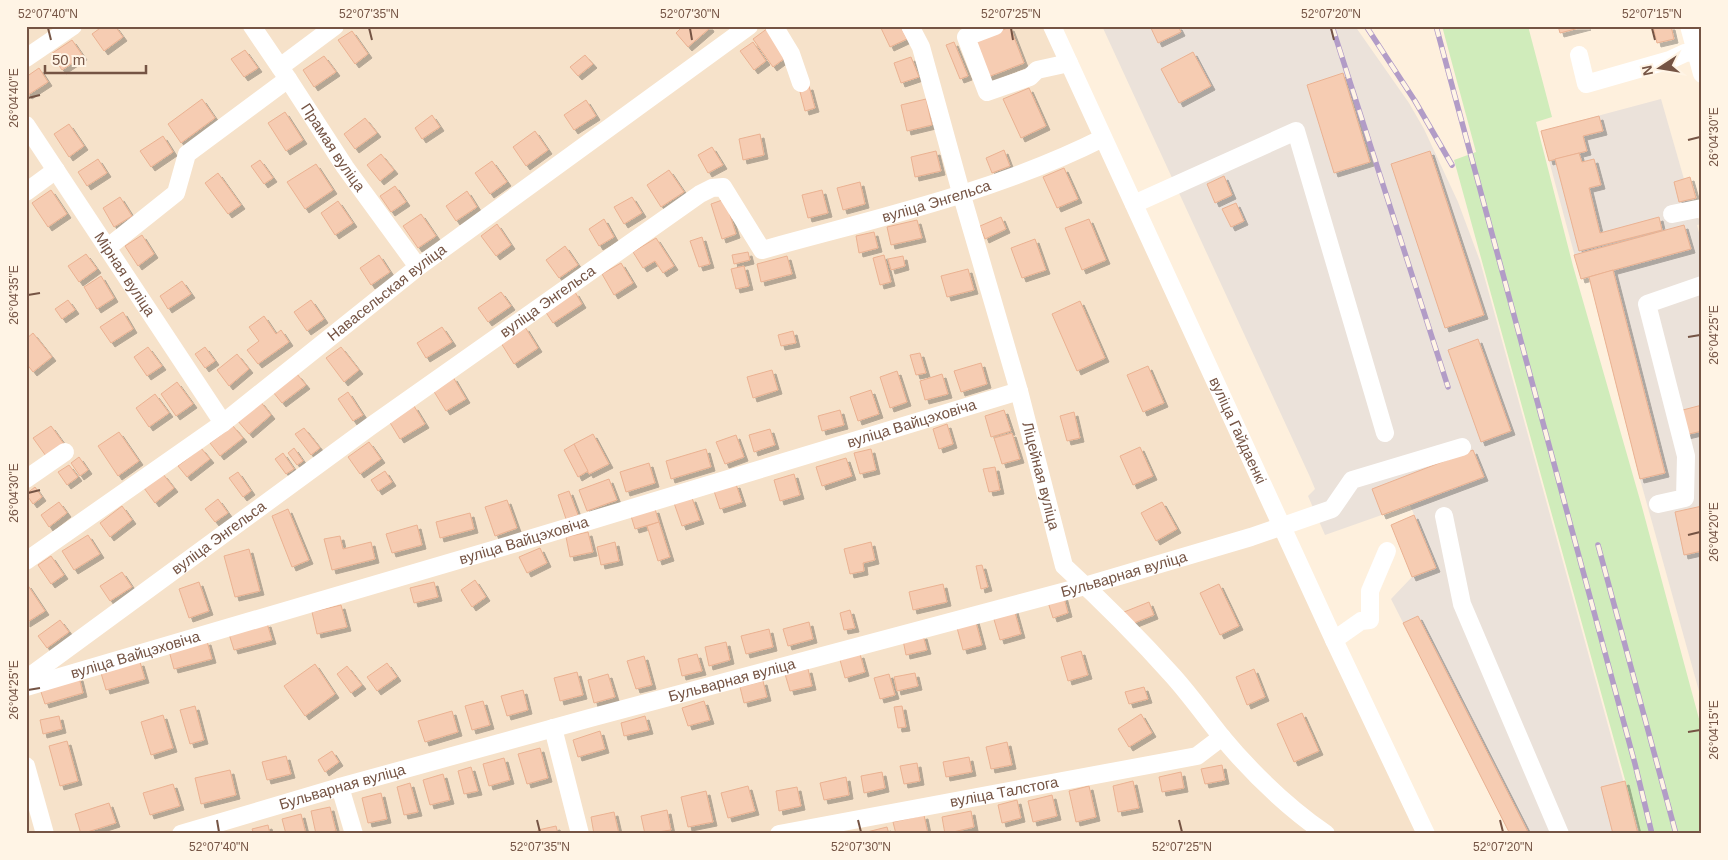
<svg xmlns="http://www.w3.org/2000/svg" width="1728" height="860" viewBox="0 0 1728 860" font-family="Helvetica,sans-serif">
<style>
.residential{fill:#f6e2ca}
.industrial{fill:#ebe2da}
.green{fill:#d0ecbb}
.building{fill:#f6ccb2;stroke:#eab191;filter:url(#shadow)}
.lines{fill:none;stroke-linecap:round;stroke-linejoin:round}
.minor{stroke:#fff;stroke-width:18}
.rail-casing{stroke:#b29cc7;stroke-width:5.5}
.rail{stroke:#fff4e5;stroke-width:4;stroke-dasharray:11;stroke-linecap:butt}
.ticks{fill:none;stroke:#755444;stroke-width:2}
.labels{text-anchor:middle;stroke-width:4;stroke-linejoin:round;paint-order:stroke}
.street-label{font-size:15px;fill:#755444;stroke:#fff4e5}
.neatline{fill:none;stroke:#755444;stroke-width:2}
.ticks-label{font-size:12px;text-anchor:middle;fill:#755444}
</style>
<defs>
<filter id="shadow"><feDropShadow dx="4" dy="4" stdDeviation="0" flood-color="#0004"/></filter>
</defs>
<rect width="100%" height="100%" fill="#fef0dd"/>
<!-- residential -->
<polygon class="residential" points="26,26 1049,26 1418,834 26,834"/>
<!-- industrial -->
<g class="industrial">
<polygon points="1102,26 1355,26 1409,103 1424,129 1458,202 1480,261 1638,834 1510,834 1391,599 1412,577 1436,567 1410,505 1325,535 1308,496 1315,489 1310,477"/>
<polygon points="1661,99 1684,179 1690,178 1696,198 1689,200 1693,214 1702,222 1702,224 1697,225 1702,244 1702,702 1640,479 1589,277 1581,279 1541,131"/>
</g>
<!-- green -->
<polygon class="green" points="1442,26 1528,26 1552,117 1536,122 1573,266 1642,507 1702,730 1702,834 1640,834 1454,160 1476,152"/>
<!-- building -->
<g class="building">
<polygon points="103,26 115,26 123,37 104,51 92,34"/>
<polygon points="683,26 709,26 710,28 688,47 676,33"/>
<polygon points="880,26 900,26 907,39 890,47"/>
<polygon points="1150,26 1178,26 1181,32 1158,43"/>
<polygon points="1558,26 1587,26 1560,33"/>
<polygon points="1653,26 1671,26 1674,39 1657,43"/>
<polygon points="1010,27 1024,63 988,77 974,41"/>
<polygon points="768,28 788,56 773,67 753,39"/>
<polygon points="352,31 368,54 355,64 338,40"/>
<polygon points="72,40 83,56 62,70 51,54"/>
<polygon points="753,42 766,61 754,70 740,51"/>
<polygon points="954,42 968,76 960,79 946,45"/>
<polygon points="245,50 258,68 244,77 231,59"/>
<polygon points="1193,52 1211,86 1179,103 1161,69"/>
<polygon points="585,55 593,64 578,76 570,67"/>
<polygon points="324,56 336,72 314,87 303,70"/>
<polygon points="911,57 919,77 901,83 894,63"/>
<polygon points="39,68 48,82 28,95 26,92 26,77"/>
<polygon points="1343,73 1370,162 1334,173 1307,85"/>
<polygon points="809,86 815,108 805,111 799,88"/>
<polygon points="1029,88 1046,126 1021,138 1003,99"/>
<polygon points="202,99 215,118 181,143 168,124"/>
<polygon points="926,99 932,125 907,131 901,105"/>
<polygon points="586,100 596,116 574,130 564,115"/>
<polygon points="285,112 303,140 286,151 268,123"/>
<polygon points="432,115 440,127 422,139 415,128"/>
<polygon points="1599,116 1603,131 1583,136 1587,151 1549,161 1541,131"/>
<polygon points="365,118 377,133 355,149 344,134"/>
<polygon points="69,124 84,146 69,157 54,134"/>
<polygon points="535,131 548,150 526,166 513,147"/>
<polygon points="760,134 764,155 743,160 739,139"/>
<polygon points="163,136 173,152 151,167 140,151"/>
<polygon points="712,147 723,165 708,173 698,155"/>
<polygon points="1004,150 1010,166 992,173 986,158"/>
<polygon points="936,151 941,171 915,177 911,157"/>
<polygon points="1430,151 1484,315 1445,328 1391,164"/>
<polygon points="1579,153 1582,162 1594,159 1601,185 1589,188 1600,233 1659,217 1662,230 1579,251 1555,159"/>
<polygon points="381,154 394,170 380,181 367,165"/>
<polygon points="98,159 107,173 87,186 78,172"/>
<polygon points="260,160 273,178 264,184 251,166"/>
<polygon points="492,161 507,182 490,194 475,173"/>
<polygon points="316,164 333,190 305,209 287,182"/>
<polygon points="1064,168 1078,199 1057,208 1043,177"/>
<polygon points="669,170 684,192 661,207 647,185"/>
<polygon points="218,173 241,205 228,214 205,183"/>
<polygon points="1224,176 1232,195 1215,203 1207,184"/>
<polygon points="1690,177 1696,198 1679,202 1674,182"/>
<polygon points="860,182 865,204 843,210 837,188"/>
<polygon points="395,186 406,202 391,212 380,196"/>
<polygon points="51,190 67,214 48,227 32,203"/>
<polygon points="822,190 828,213 808,218 802,195"/>
<polygon points="467,191 477,207 456,221 446,206"/>
<polygon points="120,197 132,216 114,227 103,208"/>
<polygon points="632,197 642,213 624,224 614,207"/>
<polygon points="725,199 736,234 722,239 711,204"/>
<polygon points="338,201 353,223 335,235 321,213"/>
<polygon points="1236,203 1244,221 1231,227 1222,209"/>
<polygon points="421,214 436,236 418,248 403,226"/>
<polygon points="1001,217 1006,229 985,239 980,226"/>
<polygon points="604,219 614,237 599,246 589,229"/>
<polygon points="1089,219 1106,260 1082,270 1065,228"/>
<polygon points="917,220 922,238 891,245 887,227"/>
<polygon points="497,224 511,245 496,256 481,236"/>
<polygon points="1684,225 1691,249 1581,279 1574,255"/>
<polygon points="874,232 878,248 859,253 856,236"/>
<polygon points="142,235 154,254 138,266 125,246"/>
<polygon points="702,237 710,264 699,267 690,241"/>
<polygon points="656,238 674,266 663,273 655,261 643,268 633,252"/>
<polygon points="1035,239 1046,270 1022,278 1011,248"/>
<polygon points="565,246 578,265 559,278 546,260"/>
<polygon points="748,252 750,260 734,264 732,255"/>
<polygon points="86,254 97,269 79,282 68,266"/>
<polygon points="379,255 390,272 371,285 360,268"/>
<polygon points="884,255 891,282 880,285 873,258"/>
<polygon points="787,256 792,274 761,282 757,264"/>
<polygon points="903,256 905,266 891,270 888,259"/>
<polygon points="621,263 633,283 614,295 602,274"/>
<polygon points="744,266 749,286 736,289 731,269"/>
<polygon points="968,269 974,290 947,297 941,276"/>
<polygon points="1613,270 1665,473 1640,479 1589,277"/>
<polygon points="101,276 114,298 97,309 84,287"/>
<polygon points="182,281 191,294 168,309 160,296"/>
<polygon points="501,292 511,306 488,322 478,308"/>
<polygon points="575,292 582,304 553,323 545,311"/>
<polygon points="68,300 75,310 62,319 55,309"/>
<polygon points="311,300 324,319 307,331 294,312"/>
<polygon points="1080,301 1105,358 1077,371 1052,314"/>
<polygon points="123,312 133,329 111,343 100,327"/>
<polygon points="264,316 276,334 281,330 289,342 258,364 247,350 259,341 249,327"/>
<polygon points="442,327 452,342 426,358 417,343"/>
<polygon points="525,327 538,348 514,364 501,343"/>
<polygon points="793,331 796,343 781,346 778,335"/>
<polygon points="33,333 52,357 33,372 26,363 26,339"/>
<polygon points="1478,339 1511,431 1481,442 1448,350"/>
<polygon points="148,347 162,366 147,376 134,357"/>
<polygon points="205,347 215,361 205,368 195,354"/>
<polygon points="341,347 359,370 344,382 326,358"/>
<polygon points="920,353 926,373 916,375 910,355"/>
<polygon points="237,354 249,369 229,386 217,370"/>
<polygon points="981,363 987,384 961,392 954,371"/>
<polygon points="1148,366 1164,403 1143,412 1127,375"/>
<polygon points="772,370 778,390 753,398 747,377"/>
<polygon points="897,371 907,402 890,408 880,377"/>
<polygon points="297,374 306,385 282,403 273,392"/>
<polygon points="942,374 948,394 925,400 920,381"/>
<polygon points="453,377 466,399 446,411 433,390"/>
<polygon points="177,382 193,404 176,416 161,394"/>
<polygon points="871,390 879,414 858,421 850,397"/>
<polygon points="348,392 363,415 353,421 338,399"/>
<polygon points="155,394 169,413 149,427 136,408"/>
<polygon points="260,401 271,415 249,434 237,420"/>
<polygon points="1702,405 1702,431 1685,435 1679,411"/>
<polygon points="414,406 425,424 400,439 389,421"/>
<polygon points="840,410 844,425 822,431 818,416"/>
<polygon points="1004,410 1011,431 991,437 985,416"/>
<polygon points="1074,412 1080,438 1067,441 1060,416"/>
<polygon points="947,424 953,444 939,449 933,429"/>
<polygon points="51,426 64,444 46,456 33,438"/>
<polygon points="233,426 243,438 220,456 210,443"/>
<polygon points="304,428 320,448 311,455 295,434"/>
<polygon points="770,429 775,445 754,452 749,435"/>
<polygon points="119,432 139,461 118,476 98,446"/>
<polygon points="1012,433 1020,459 1002,464 994,438"/>
<polygon points="593,434 609,464 589,474 574,444"/>
<polygon points="736,435 744,457 725,464 716,442"/>
<polygon points="369,442 381,459 360,474 348,457"/>
<polygon points="574,444 588,471 578,477 564,450"/>
<polygon points="1140,447 1153,476 1133,485 1120,456"/>
<polygon points="201,448 210,459 187,477 178,466"/>
<polygon points="294,448 303,461 297,465 288,453"/>
<polygon points="706,449 711,467 671,479 666,461"/>
<polygon points="871,449 876,470 860,474 854,453"/>
<polygon points="1473,450 1484,477 1382,515 1372,489"/>
<polygon points="283,453 294,469 286,474 275,459"/>
<polygon points="79,457 88,470 80,476 71,463"/>
<polygon points="846,458 852,476 822,486 816,467"/>
<polygon points="649,463 655,483 626,492 620,472"/>
<polygon points="69,465 78,477 67,485 58,472"/>
<polygon points="995,467 1000,490 989,492 983,469"/>
<polygon points="385,471 392,482 378,491 371,480"/>
<polygon points="238,472 251,491 243,497 229,478"/>
<polygon points="163,474 174,488 155,503 144,488"/>
<polygon points="794,474 800,495 780,501 774,480"/>
<polygon points="609,479 617,500 587,511 579,490"/>
<polygon points="736,484 742,502 720,509 714,491"/>
<polygon points="35,487 42,497 33,504 26,494"/>
<polygon points="569,491 578,515 566,519 558,495"/>
<polygon points="692,498 700,520 682,526 674,503"/>
<polygon points="218,499 228,513 215,522 205,509"/>
<polygon points="507,500 517,528 495,536 485,507"/>
<polygon points="59,502 67,513 49,527 41,515"/>
<polygon points="1162,502 1177,529 1156,541 1141,513"/>
<polygon points="122,506 132,520 110,537 100,523"/>
<polygon points="1702,506 1702,551 1684,555 1675,512"/>
<polygon points="288,509 309,560 292,567 272,516"/>
<polygon points="655,509 659,522 635,529 631,516"/>
<polygon points="470,513 474,529 440,538 436,522"/>
<polygon points="1414,515 1436,568 1412,577 1391,525"/>
<polygon points="659,522 670,557 658,561 647,526"/>
<polygon points="417,525 422,545 392,553 386,534"/>
<polygon points="588,532 593,552 570,557 566,537"/>
<polygon points="88,535 100,554 74,570 62,551"/>
<polygon points="340,536 343,549 371,542 375,559 332,570 324,539"/>
<polygon points="615,542 619,561 601,565 597,547"/>
<polygon points="871,542 875,560 863,563 864,571 850,574 844,549"/>
<polygon points="540,548 547,563 527,573 519,557"/>
<polygon points="249,549 260,591 235,597 224,556"/>
<polygon points="51,556 64,575 51,584 38,565"/>
<polygon points="982,565 988,587 981,589 976,566"/>
<polygon points="122,572 132,587 110,601 100,586"/>
<polygon points="475,580 486,597 472,607 461,590"/>
<polygon points="199,582 209,611 189,618 179,589"/>
<polygon points="434,582 438,597 414,603 410,588"/>
<polygon points="27,584 45,611 26,623 26,585"/>
<polygon points="943,584 947,602 913,610 909,592"/>
<polygon points="1219,584 1239,626 1220,635 1200,593"/>
<polygon points="1063,594 1068,613 1053,618 1047,599"/>
<polygon points="1149,602 1154,615 1129,625 1124,612"/>
<polygon points="341,605 347,627 317,634 312,612"/>
<polygon points="1014,609 1021,634 1000,640 993,616"/>
<polygon points="850,610 855,628 844,630 840,613"/>
<polygon points="1418,616 1529,834 1510,834 1403,623"/>
<polygon points="975,619 982,645 963,650 956,624"/>
<polygon points="60,620 69,632 47,648 38,636"/>
<polygon points="809,622 813,639 788,646 783,629"/>
<polygon points="267,623 272,640 234,650 229,634"/>
<polygon points="769,629 773,647 746,654 741,636"/>
<polygon points="923,635 927,650 906,655 903,640"/>
<polygon points="207,641 212,659 174,669 169,651"/>
<polygon points="726,642 730,660 709,666 705,647"/>
<polygon points="1081,651 1088,675 1068,681 1061,657"/>
<polygon points="697,654 702,671 682,676 678,659"/>
<polygon points="860,654 865,672 845,678 840,660"/>
<polygon points="644,656 652,685 636,689 627,661"/>
<polygon points="140,662 145,679 106,690 101,673"/>
<polygon points="387,663 397,677 377,691 367,677"/>
<polygon points="315,664 335,694 305,716 284,686"/>
<polygon points="347,666 362,685 351,693 337,674"/>
<polygon points="808,669 812,686 790,691 785,674"/>
<polygon points="1254,669 1265,697 1247,705 1236,677"/>
<polygon points="577,672 583,695 560,701 554,678"/>
<polygon points="915,673 918,686 897,691 894,677"/>
<polygon points="608,674 615,697 594,703 588,680"/>
<polygon points="889,674 895,695 880,699 874,678"/>
<polygon points="79,677 83,693 45,704 40,689"/>
<polygon points="763,681 767,697 744,703 740,687"/>
<polygon points="1144,687 1148,699 1129,704 1125,692"/>
<polygon points="523,690 528,710 507,716 501,696"/>
<polygon points="483,701 490,725 472,730 465,706"/>
<polygon points="704,701 710,720 688,726 682,708"/>
<polygon points="195,706 204,740 190,744 180,710"/>
<polygon points="902,706 906,727 898,728 894,707"/>
<polygon points="452,711 458,732 425,742 418,721"/>
<polygon points="1302,713 1319,751 1294,762 1277,724"/>
<polygon points="1141,714 1152,733 1129,747 1118,729"/>
<polygon points="163,715 173,748 151,755 141,722"/>
<polygon points="59,716 62,729 43,734 40,720"/>
<polygon points="645,716 649,730 624,736 621,723"/>
<polygon points="600,731 605,749 578,757 573,740"/>
<polygon points="67,741 78,781 60,786 49,746"/>
<polygon points="1007,742 1012,765 991,769 986,747"/>
<polygon points="540,748 548,778 527,784 518,754"/>
<polygon points="332,751 339,762 325,772 318,760"/>
<polygon points="286,756 291,774 267,780 262,762"/>
<polygon points="969,757 972,772 946,777 943,762"/>
<polygon points="504,758 510,780 489,786 483,764"/>
<polygon points="917,763 920,781 904,784 900,766"/>
<polygon points="1222,765 1225,780 1205,784 1201,769"/>
<polygon points="471,767 478,791 464,794 458,771"/>
<polygon points="230,770 236,795 201,804 195,778"/>
<polygon points="882,772 885,788 864,793 861,776"/>
<polygon points="1181,772 1184,788 1162,792 1159,777"/>
<polygon points="443,774 450,800 430,805 423,780"/>
<polygon points="846,777 849,795 824,800 820,783"/>
<polygon points="1133,781 1139,808 1118,812 1113,786"/>
<polygon points="1625,781 1638,834 1613,834 1601,787"/>
<polygon points="410,783 418,812 404,815 397,787"/>
<polygon points="173,784 180,806 150,815 143,793"/>
<polygon points="748,786 755,811 728,818 721,793"/>
<polygon points="1089,786 1096,817 1076,822 1069,791"/>
<polygon points="797,787 801,806 779,811 776,791"/>
<polygon points="706,791 713,822 688,827 681,797"/>
<polygon points="381,793 387,819 368,823 362,798"/>
<polygon points="1052,795 1057,816 1033,822 1028,801"/>
<polygon points="1017,800 1021,818 1002,823 998,805"/>
<polygon points="109,803 116,823 81,834 75,814"/>
<polygon points="330,807 336,831 316,834 311,811"/>
<polygon points="667,810 671,830 645,834 641,816"/>
<polygon points="971,811 974,827 945,834 942,817"/>
<polygon points="614,812 619,834 594,834 591,817"/>
<polygon points="301,814 306,834 286,834 282,819"/>
<polygon points="924,815 928,834 896,834 893,822"/>
<polygon points="268,825 270,834 254,834 252,829"/>
<polygon points="556,826 558,834 539,834 538,830"/>
<polygon points="887,827 889,834 864,834 863,833"/>
</g>
<g class="lines">
<!-- minor -->
<g class="minor">
<path id="s1" d="M 252,26 L 288,79 L 345,167 L 418,267"/>
<polyline points="774,26 791,54 801,83"/>
<path id="s2" d="M 910,26 L 921,47 L 962,196 L 1019,391 L 1064,566 C 1102,601 1139,638 1173,676 C 1190,695 1205,716 1221,736 C 1251,772 1287,807 1326,834"/>
<polyline points="995,26 966,37 987,92 1030,77 1037,70 1069,63"/>
<path id="s3" d="M 1052,26 L 1334,640 L 1426,834"/>
<polyline points="1689,26 1702,74"/>
<polyline points="1579,55 1586,84 1670,60 1685,53 1702,51"/>
<polyline points="26,58 73,26"/>
<polyline points="280,67 335,26"/>
<path id="s4" d="M 26,125 L 223,423"/>
<polyline points="26,192 56,170"/>
<polyline points="1134,204 1296,131 1385,433"/>
<polyline points="1672,214 1702,208"/>
<polyline points="107,248 176,193 187,154 288,79"/>
<polyline points="26,479 65,452"/>
<polyline points="1658,504 1685,498 1686,456 1647,304 1702,285"/>
<polyline points="1444,516 1462,604 1560,834"/>
<path id="s5" d="M 26,561 L 223,423 L 418,267 L 749,26"/>
<polyline points="1334,640 1361,621 1370,620 1370,591 1387,551"/>
<path id="s6" d="M 26,679 L 371,426 L 700,194 L 712,188 L 723,187 L 762,250 C 877,218 996,192 1103,138"/>
<path id="s7" d="M 26,687 L 523,541 L 1019,391"/>
<polyline points="553,728 580,834"/>
<polyline points="26,766 45,834"/>
<polyline points="340,787 354,834"/>
<path id="s8" d="M 181,834 L 340,787 L 590,718 L 1085,586 L 1251,537 L 1332,509 L 1352,480 L 1462,447"/>
<path id="s9" d="M 779,834 L 1197,756 L 1222,737"/>
</g>
<defs>
<g id="rail">
<polyline points="1332,26 1448,387"/>
<polyline points="1366,26 1415,101 1452,165"/>
<polyline points="1436,26 1635,764 1652,834"/>
<polyline points="1598,545 1676,834"/>
</g>
</defs>
<!-- rail casing -->
<use href="#rail" class="rail-casing"/>
<!-- rail -->
<use href="#rail" class="rail"/>
</g>
<!-- ticks -->
<path class="ticks" d="M 48,28 L 51,40M 369,28 L 372,40M 690,28 L 692,40M 1011,28 L 1013,40M 1331,28 L 1334,40M 1652,28 L 1655,40M 28,98 L 40,95M 1688,140 L 1700,137M 28,295 L 40,293M 1688,337 L 1700,335M 28,493 L 40,490M 1688,535 L 1700,532M 28,690 L 40,688M 1688,732 L 1700,730M 217,820 L 219,832M 537,820 L 540,832M 858,820 L 861,832M 1179,820 L 1182,832M 1500,820 L 1503,832"/>
<g class="labels">
<!-- street labels -->
<g class="street-label">
<text dy="5" stroke="none"><textPath href="#s1" startOffset="146">Прамая вуліца</textPath></text>
<text dy="5" stroke="none"><textPath href="#s6" startOffset="1110">вуліца Энгельса</textPath></text>
<text dy="5" stroke="none"><textPath href="#s4" startOffset="179">Мірная вуліца</textPath></text>
<text dy="5" stroke="none"><textPath href="#s5" startOffset="450">Навасельская вуліца</textPath></text>
<text dy="5" stroke="none"><textPath href="#s6" startOffset="644">вуліца Энгельса</textPath></text>
<text dy="5" stroke="none"><textPath href="#s7" startOffset="924">вуліца Вайцэховіча</textPath></text>
<text dy="5" stroke="none"><textPath href="#s3" startOffset="445">вуліца Гайдаенкі</textPath></text>
<text dy="5" stroke="none"><textPath href="#s2" startOffset="469">Ліцейная вуліца</textPath></text>
<text dy="5" stroke="none"><textPath href="#s6" startOffset="239">вуліца Энгельса</textPath></text>
<text dy="5" stroke="none"><textPath href="#s7" startOffset="519">вуліца Вайцэховіча</textPath></text>
<text dy="5" stroke="none"><textPath href="#s8" startOffset="978">Бульварная вуліца</textPath></text>
<text dy="5" stroke="none"><textPath href="#s7" startOffset="114">вуліца Вайцэховіча</textPath></text>
<text dy="5" stroke="none"><textPath href="#s8" startOffset="572">Бульварная вуліца</textPath></text>
<text dy="5" stroke="none"><textPath href="#s8" startOffset="168">Бульварная вуліца</textPath></text>
<text dy="5" stroke="none"><textPath href="#s9" startOffset="229">вуліца Талстога</textPath></text>
</g>
</g>
<!-- border -->
<rect width="1728" height="860" fill="none" stroke="#fff4e5" stroke-width="55"/>
<!-- north arrow -->
<g transform="translate(1660 68) rotate(258)" stroke="#fff4e5" stroke-width="4" paint-order="stroke">
<path d="M0-4L9 19L0 12L-9 19Z" fill="#755444"/>
<text y="-8" font-size="14" font-weight="bold" text-anchor="middle" fill="#755444">N</text>
</g>
<!-- scale -->
<path d="M45 65v8h101v-8" fill="none" stroke="#755444" stroke-width="2.5"/>
<text x="52" y="65" font-size="15" fill="#755444" stroke="#fff4e5" stroke-width="4" paint-order="stroke">50 m</text>
<rect x="28" y="28" width="1672" height="804" class="neatline"/>
<g class="ticks-label">
<text x="48" y="18">52°07'40"N</text>
<text x="369" y="18">52°07'35"N</text>
<text x="690" y="18">52°07'30"N</text>
<text x="1011" y="18">52°07'25"N</text>
<text x="1331" y="18">52°07'20"N</text>
<text x="1652" y="18">52°07'15"N</text>
<text transform="translate(14 98) rotate(-90)" y="4">26°04'40"E</text>
<text transform="translate(1714 137) rotate(-90)" y="4">26°04'30"E</text>
<text transform="translate(14 295) rotate(-90)" y="4">26°04'35"E</text>
<text transform="translate(1714 335) rotate(-90)" y="4">26°04'25"E</text>
<text transform="translate(14 493) rotate(-90)" y="4">26°04'30"E</text>
<text transform="translate(1714 532) rotate(-90)" y="4">26°04'20"E</text>
<text transform="translate(14 690) rotate(-90)" y="4">26°04'25"E</text>
<text transform="translate(1714 730) rotate(-90)" y="4">26°04'15"E</text>
<text x="219" y="851">52°07'40"N</text>
<text x="540" y="851">52°07'35"N</text>
<text x="861" y="851">52°07'30"N</text>
<text x="1182" y="851">52°07'25"N</text>
<text x="1503" y="851">52°07'20"N</text>
</g>
</svg>
